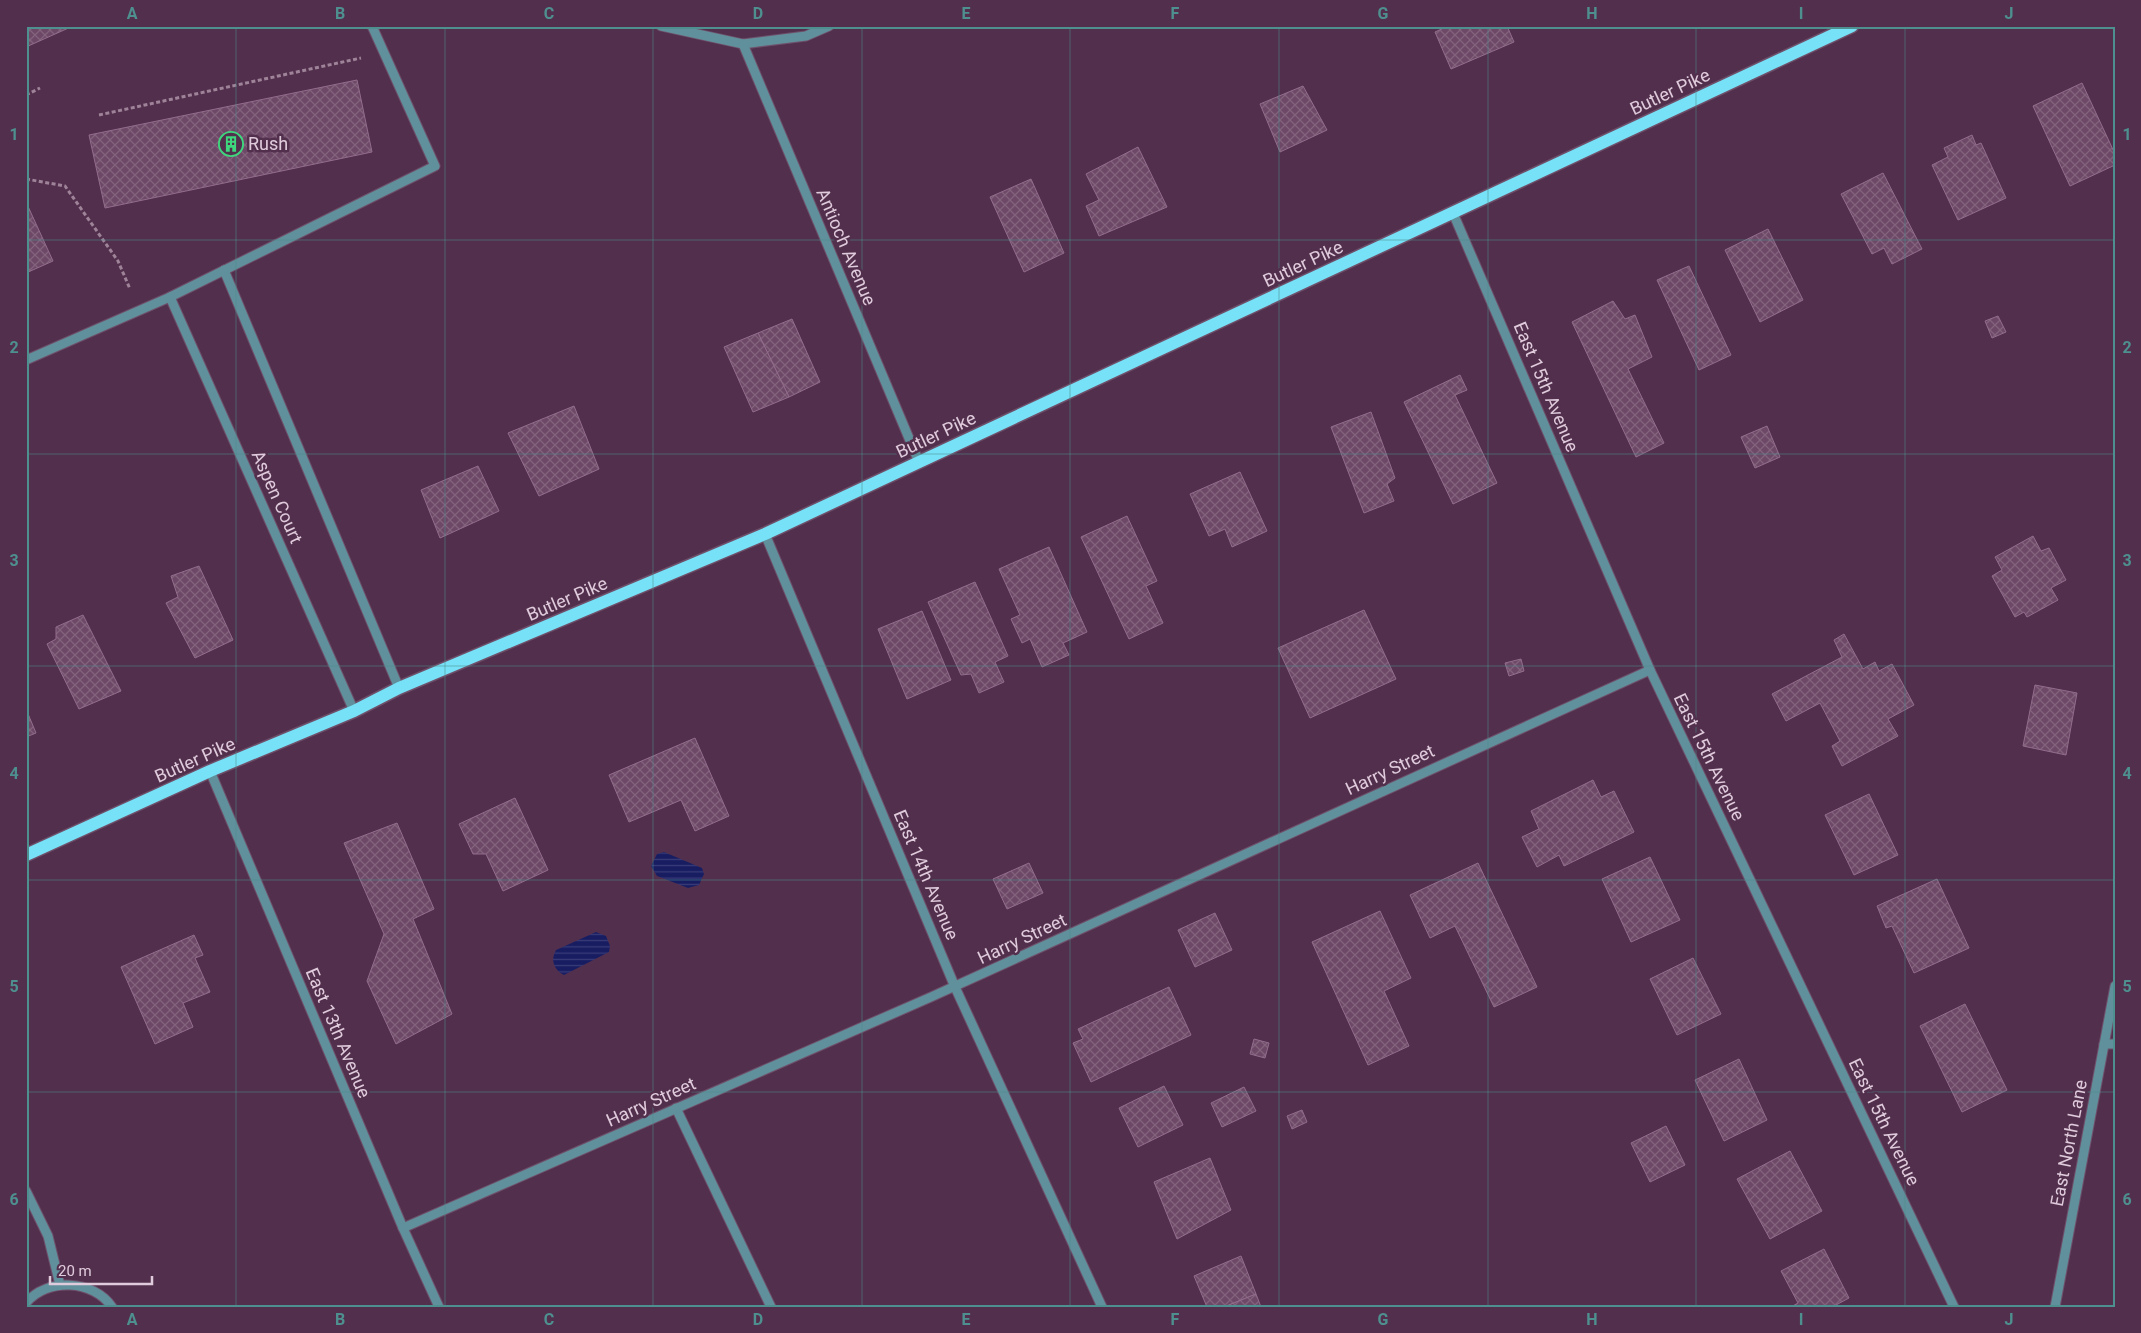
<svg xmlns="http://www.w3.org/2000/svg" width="2141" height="1333" viewBox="0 0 2141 1333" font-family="Roboto,sans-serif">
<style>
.water{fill:url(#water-rules)}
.building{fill:url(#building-cross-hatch);stroke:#936d8c}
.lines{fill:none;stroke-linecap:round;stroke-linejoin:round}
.minor-casing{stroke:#6e4f6a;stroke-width:11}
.major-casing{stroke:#6e4f6a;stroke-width:15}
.path{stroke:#9e8399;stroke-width:3;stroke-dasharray:4 2.5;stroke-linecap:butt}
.minor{stroke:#60909b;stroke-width:9}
.major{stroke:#77e1f7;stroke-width:12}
.grid{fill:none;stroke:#4e908f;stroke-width:1;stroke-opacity:0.55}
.labels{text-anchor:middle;stroke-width:5;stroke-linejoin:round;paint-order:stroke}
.street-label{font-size:18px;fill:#e0cbdc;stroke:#52304d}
.poi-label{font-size:18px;fill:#e0cbdc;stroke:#52304d;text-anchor:start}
.neatline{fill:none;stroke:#4e908f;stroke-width:2}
.grid-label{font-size:16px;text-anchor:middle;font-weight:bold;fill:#4e908f}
</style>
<defs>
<pattern id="water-rules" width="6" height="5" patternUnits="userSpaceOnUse" patternTransform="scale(1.25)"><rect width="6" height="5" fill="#181d62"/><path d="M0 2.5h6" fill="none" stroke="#393c78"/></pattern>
<pattern id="building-cross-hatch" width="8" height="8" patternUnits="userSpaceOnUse" patternTransform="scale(1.25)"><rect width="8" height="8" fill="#6d4967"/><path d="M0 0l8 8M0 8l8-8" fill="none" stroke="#82627c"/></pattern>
</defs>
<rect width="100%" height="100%" fill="#52304d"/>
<!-- water -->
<g class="water">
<polygon points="664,852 702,868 704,874 699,885 688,888 657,876 651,866 657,854"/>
<path d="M 596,932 L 606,936 L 610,946 L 609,952 L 564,975 C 554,970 550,960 556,950 Z"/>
</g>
<!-- building -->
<g class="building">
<polygon points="26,26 73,26 26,47"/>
<polygon points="1448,26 1507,26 1514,42 1451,69 1435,32"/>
<polygon points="357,80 372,152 105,208 89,135"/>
<polygon points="2082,83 2115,154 2115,165 2070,186 2033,106"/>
<polygon points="1303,86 1327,130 1280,152 1260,104"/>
<polygon points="1972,135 1976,145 1981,143 2006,198 1958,220 1932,165 1948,157 1944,148"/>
<polygon points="1138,147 1167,207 1099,236 1086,206 1099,200 1086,174"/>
<polygon points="1883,173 1922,249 1892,264 1884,248 1872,254 1841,194"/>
<polygon points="1031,179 1064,253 1024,272 990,197"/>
<polygon points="26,202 53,261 26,273"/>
<polygon points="1768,229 1803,300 1760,322 1725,250"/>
<polygon points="1689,266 1731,355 1699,370 1657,280"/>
<polygon points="1613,301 1625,319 1635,315 1652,357 1628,369 1664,443 1636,457 1572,322"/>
<polygon points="1998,316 2006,332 1992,338 1985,321"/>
<polygon points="792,319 820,382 789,397 758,333"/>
<polygon points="758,333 789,397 753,412 724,347"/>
<polygon points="1460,375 1467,390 1455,395 1497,483 1453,504 1404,402"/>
<polygon points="574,406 599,469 539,496 508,433"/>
<polygon points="1371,412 1395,478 1387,484 1394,501 1364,513 1331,427"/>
<polygon points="1767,426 1780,457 1755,468 1741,437"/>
<polygon points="478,466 499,511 440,538 421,490"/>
<polygon points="1240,472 1267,531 1232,547 1225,529 1209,536 1190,494"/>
<polygon points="1127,516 1157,581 1146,586 1163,623 1129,639 1081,537"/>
<polygon points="2033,536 2041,551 2049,548 2066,580 2051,588 2058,600 2027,617 2024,612 2015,617 1992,576 2002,570 1995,557"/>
<polygon points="1049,547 1087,632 1063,643 1069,655 1042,667 1030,639 1022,643 1011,619 1020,615 999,569"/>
<polygon points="199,566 233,640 195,658 166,603 178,597 171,576"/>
<polygon points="975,582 1008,656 995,662 1004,682 979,693 971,674 961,675 928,602"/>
<polygon points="1364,610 1396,679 1310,718 1278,648"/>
<polygon points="922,611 951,680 907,699 878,629"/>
<polygon points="83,615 121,691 79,709 47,644 56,639 56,627"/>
<polygon points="1844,634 1863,669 1875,662 1879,671 1892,664 1914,705 1888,719 1898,736 1842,766 1832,746 1840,741 1820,703 1786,721 1772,694 1842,657 1834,640"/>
<polygon points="1521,659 1524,671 1509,676 1505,663"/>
<polygon points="2035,685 2077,693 2066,755 2023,746"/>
<polygon points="26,709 36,733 26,737"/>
<polygon points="695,738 729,816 695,831 681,800 629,822 609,775"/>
<polygon points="1593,780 1601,797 1614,791 1634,832 1564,866 1559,855 1537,867 1522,837 1539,829 1531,811"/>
<polygon points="1869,794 1898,855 1854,875 1825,815"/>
<polygon points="515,798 548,870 503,891 486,854 473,854 459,824"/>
<polygon points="397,823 434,909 413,919 452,1014 396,1044 367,981 384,934 344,843"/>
<polygon points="1650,857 1680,920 1631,942 1602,879"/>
<polygon points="1029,863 1043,893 1007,909 993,879"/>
<polygon points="1478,863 1537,987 1494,1007 1455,926 1430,938 1410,895"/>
<polygon points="1937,879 1969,948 1914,973 1892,926 1886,928 1877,906"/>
<polygon points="1380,911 1411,978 1384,991 1409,1046 1368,1065 1312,942"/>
<polygon points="1215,913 1232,950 1195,967 1178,930"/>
<polygon points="194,935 203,955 195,958 210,992 183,1003 193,1027 155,1044 121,967"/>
<polygon points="1693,958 1721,1014 1677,1035 1650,979"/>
<polygon points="1169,987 1191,1035 1091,1082 1073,1043 1083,1039 1078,1029"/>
<polygon points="1965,1004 2007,1090 1962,1112 1920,1026"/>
<polygon points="1254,1039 1269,1043 1265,1058 1250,1054"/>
<polygon points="1739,1059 1767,1120 1724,1141 1695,1080"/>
<polygon points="1164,1086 1183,1125 1138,1147 1119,1108"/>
<polygon points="1244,1087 1256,1111 1222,1127 1211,1103"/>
<polygon points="1302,1110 1307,1122 1292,1129 1287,1116"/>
<polygon points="1666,1126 1685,1165 1650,1182 1631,1143"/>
<polygon points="1790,1151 1822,1211 1770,1239 1737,1179"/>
<polygon points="1210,1158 1231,1210 1177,1239 1154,1182"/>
<polygon points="1824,1249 1849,1298 1836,1305 1837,1307 1791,1307 1798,1303 1781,1271"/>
<polygon points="1241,1256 1256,1294 1224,1307 1207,1307 1194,1276"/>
<polygon points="1256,1294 1261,1307 1224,1307"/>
</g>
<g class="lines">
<defs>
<g id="minor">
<polyline points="661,26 743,44 806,36 829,26"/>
<polyline points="743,44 919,462"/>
<polyline points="1453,213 1650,670 1954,1307"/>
<polyline points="224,270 399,688"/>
<polyline points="170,297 354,711"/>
<polyline points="26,360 170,297 435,166 372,26"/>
<polyline points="765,534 955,987 1102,1307"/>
<polyline points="210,771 403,1228 439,1307"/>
<polyline points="2104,1044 2115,1044"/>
<polyline points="676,1108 771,1307"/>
<polyline points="26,1191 48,1236 60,1285"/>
<polyline points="403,1228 931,997 1650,670"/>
<path d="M 26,1303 C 47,1277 94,1280 112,1307"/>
<polyline points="2055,1307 2115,986"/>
</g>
<polyline id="major" points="26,855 210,771 354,711 399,688 765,534 1852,26"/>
</defs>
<!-- minor casing -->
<use href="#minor" class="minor-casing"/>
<!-- major casing -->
<use href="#major" class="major-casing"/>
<!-- path -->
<g class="path">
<polyline points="26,95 40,88"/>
<polyline points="99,115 361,58"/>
<polyline points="26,179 65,186 118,261 130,289"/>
</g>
<!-- minor -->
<use href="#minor" class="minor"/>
<!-- major -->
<use href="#major" class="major"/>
</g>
<!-- grid -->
<path class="grid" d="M 236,26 L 236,1307M 445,26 L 445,1307M 653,26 L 653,1307M 862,26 L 862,1307M 1070,26 L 1070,1307M 1279,26 L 1279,1307M 1488,26 L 1488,1307M 1696,26 L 1696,1307M 1905,26 L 1905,1307M 26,240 L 2115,240M 26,454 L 2115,454M 26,666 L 2115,666M 26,880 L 2115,880M 26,1092 L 2115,1092"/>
<!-- icons -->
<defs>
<symbol id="building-ring" viewBox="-11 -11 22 22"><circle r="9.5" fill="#52304d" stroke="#3fd77d" stroke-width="1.5"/><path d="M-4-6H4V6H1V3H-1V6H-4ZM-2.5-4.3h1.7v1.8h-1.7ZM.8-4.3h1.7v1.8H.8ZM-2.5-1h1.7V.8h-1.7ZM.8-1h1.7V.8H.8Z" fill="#3fd77d"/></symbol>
</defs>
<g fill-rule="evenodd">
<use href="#building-ring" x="217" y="130" width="28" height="28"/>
</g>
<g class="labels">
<!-- street labels -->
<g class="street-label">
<text transform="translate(1670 92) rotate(-25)" y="6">Butler Pike</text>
<text transform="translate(846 247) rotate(67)" y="6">Antioch Avenue</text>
<text transform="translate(1303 264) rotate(-25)" y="6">Butler Pike</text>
<text transform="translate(1546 387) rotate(67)" y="6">East 15th Avenue</text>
<text transform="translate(936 435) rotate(-25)" y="6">Butler Pike</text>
<text transform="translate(277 497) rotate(66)" y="6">Aspen Court</text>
<text transform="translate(567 599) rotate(-23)" y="6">Butler Pike</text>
<text transform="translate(1709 757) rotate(64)" y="6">East 15th Avenue</text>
<text transform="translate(195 760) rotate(-24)" y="6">Butler Pike</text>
<text transform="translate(1390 770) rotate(-25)" y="6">Harry Street</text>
<text transform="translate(926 875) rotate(67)" y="6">East 14th Avenue</text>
<text transform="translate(1022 939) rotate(-25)" y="6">Harry Street</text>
<text transform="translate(338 1033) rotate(67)" y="6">East 13th Avenue</text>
<text transform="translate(651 1102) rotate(-24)" y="6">Harry Street</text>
<text transform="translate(1884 1122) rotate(64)" y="6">East 15th Avenue</text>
<text transform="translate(2069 1143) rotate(-79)" y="6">East North Lane</text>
</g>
<!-- poi labels -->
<g class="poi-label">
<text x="248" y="150">Rush</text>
</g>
</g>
<!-- border -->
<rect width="2141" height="1333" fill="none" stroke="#52304d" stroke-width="55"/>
<!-- scale -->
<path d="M50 1276v8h102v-8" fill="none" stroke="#e0cbdc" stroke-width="2.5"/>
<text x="58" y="1276" font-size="15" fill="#e0cbdc" stroke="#52304d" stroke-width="4" paint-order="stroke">20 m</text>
<rect x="28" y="28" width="2086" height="1278" class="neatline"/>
<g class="grid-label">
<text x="132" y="19">A</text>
<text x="340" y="19">B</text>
<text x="549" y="19">C</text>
<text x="758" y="19">D</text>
<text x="966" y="19">E</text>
<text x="1175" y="19">F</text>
<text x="1383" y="19">G</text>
<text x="1592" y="19">H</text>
<text x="1801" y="19">I</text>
<text x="2009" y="19">J</text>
<text x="14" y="140">1</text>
<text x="2127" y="140">1</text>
<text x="14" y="353">2</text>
<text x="2127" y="353">2</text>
<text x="14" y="566">3</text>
<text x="2127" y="566">3</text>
<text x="14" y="779">4</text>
<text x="2127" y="779">4</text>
<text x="14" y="992">5</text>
<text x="2127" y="992">5</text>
<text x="14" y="1205">6</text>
<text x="2127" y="1205">6</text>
<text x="132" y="1325">A</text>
<text x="340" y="1325">B</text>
<text x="549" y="1325">C</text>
<text x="758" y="1325">D</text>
<text x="966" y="1325">E</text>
<text x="1175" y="1325">F</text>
<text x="1383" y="1325">G</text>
<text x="1592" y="1325">H</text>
<text x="1801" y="1325">I</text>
<text x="2009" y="1325">J</text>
</g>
</svg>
